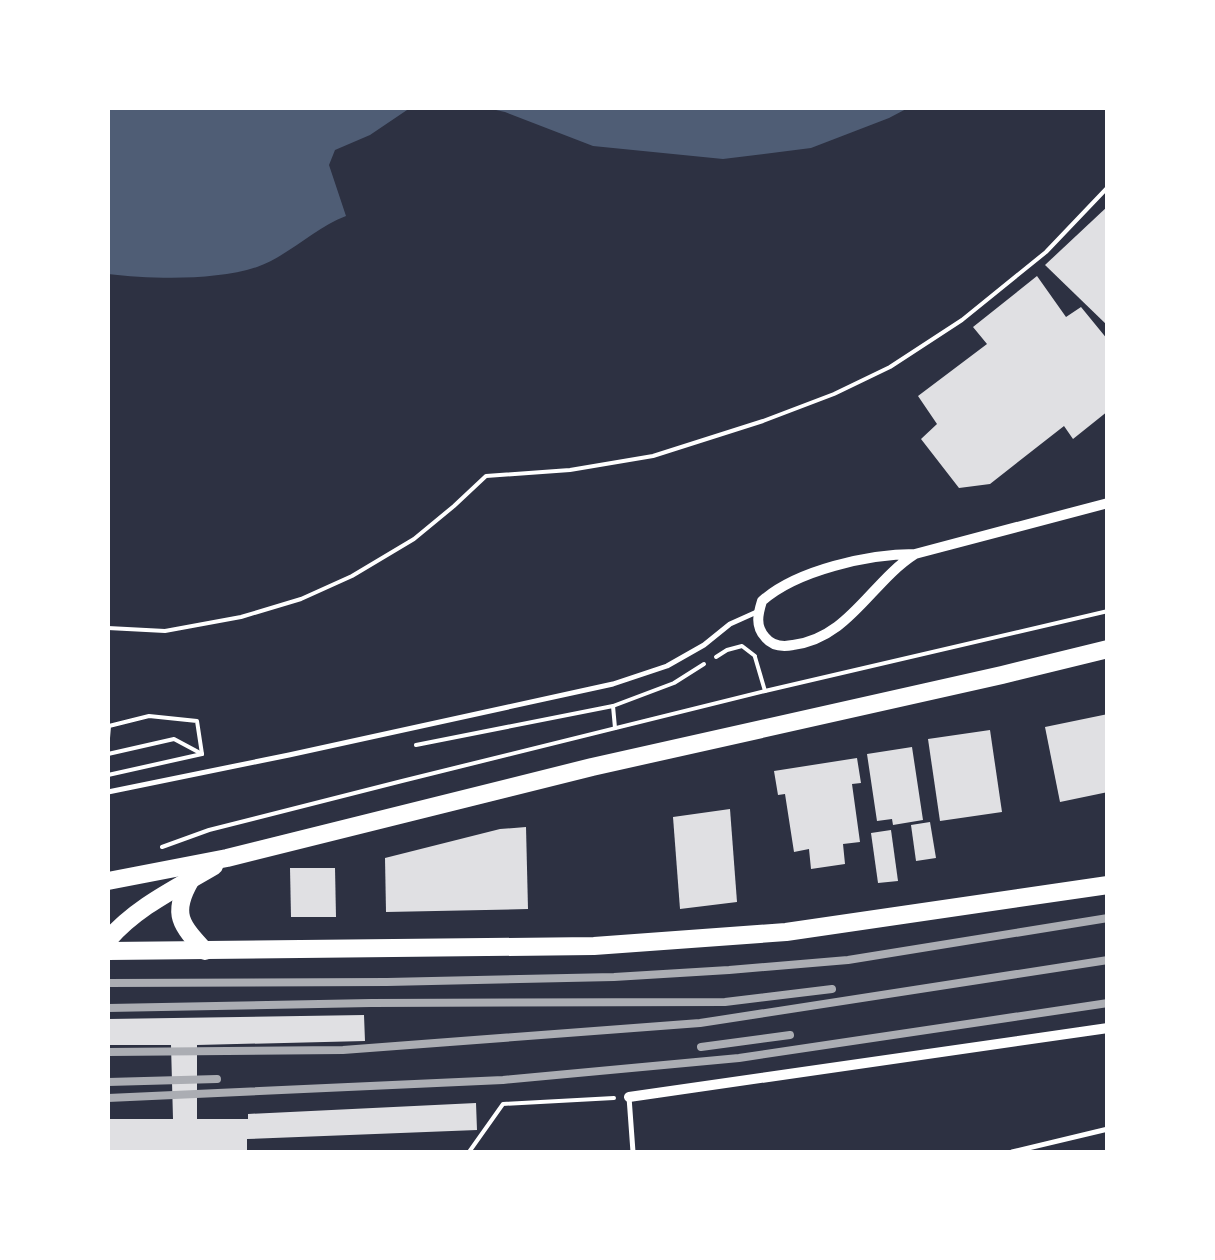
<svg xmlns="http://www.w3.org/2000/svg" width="1215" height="1260" viewBox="0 0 1215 1260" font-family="'Archivo Narrow',sans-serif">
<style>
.water{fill:#4f5d75}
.building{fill:#e0e0e3}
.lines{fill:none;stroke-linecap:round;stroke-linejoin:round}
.path{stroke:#fff;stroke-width:4}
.service{stroke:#fff;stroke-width:5}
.minor{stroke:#fff;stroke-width:10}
.trunk{stroke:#fff;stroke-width:18}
.rail{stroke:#abadb3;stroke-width:8}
</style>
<rect width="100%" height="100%" fill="#2d3142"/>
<!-- water -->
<g class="water">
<path d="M 108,108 L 410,108 L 370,135 L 335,150 L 329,165 L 346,216 C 314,228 290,255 257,267 C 215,281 151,279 108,274 Z"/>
<polygon points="487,108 908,108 889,118 811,148 723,159 593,146 505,112"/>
</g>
<!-- building -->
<g class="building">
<polygon points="1108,206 1108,326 1045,265"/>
<polygon points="1037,276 1066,317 1081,307 1108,340 1108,411 1073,439 1064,426 990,484 959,488 921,439 937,424 918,396 987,344 973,327"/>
<polygon points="1108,714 1108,792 1060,802 1045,727"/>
<polygon points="990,730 1002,812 940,821 928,739"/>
<polygon points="912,747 923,820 893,825 892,819 877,821 867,754"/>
<polygon points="857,758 861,783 852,784 860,842 843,844 845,864 811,869 809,849 794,852 785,794 778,795 774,771"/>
<polygon points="730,809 737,902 680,909 673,817"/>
<polygon points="930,822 936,858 916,861 911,825"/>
<polygon points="526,827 528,909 386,912 385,858 500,829"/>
<polygon points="891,830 898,881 878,883 871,833"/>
<polygon points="290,868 335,868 336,917 291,917"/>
<polygon points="364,1015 365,1041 197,1045 197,1119 248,1119 248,1114 476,1103 477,1130 247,1139 247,1152 108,1152 108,1119 173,1119 171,1045 108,1045 108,1019"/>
</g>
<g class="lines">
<!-- path -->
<g class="path">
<polyline points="108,628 165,631 241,617 301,599 352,576 414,539 454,506 486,476 570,470 653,456 763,421 834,394 890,367 962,320 1046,252 1108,187"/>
<polyline points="716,657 727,650 742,646 755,656"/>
<polyline points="755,657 765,691"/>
<polyline points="613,706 674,683 704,664"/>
<polyline points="108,738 109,726 149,716 197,721 202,754"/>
<polyline points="416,745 613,706 615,728"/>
<polyline points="108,754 174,739 202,754"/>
<polyline points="108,775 202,754"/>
<polyline points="162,847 209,830 402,781 765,691 1108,611"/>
<polyline points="469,1152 503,1104 614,1098"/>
</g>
<!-- service -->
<g class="service">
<polyline points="108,792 289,755 613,684 667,666 704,645 730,624 759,611"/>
<polyline points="629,1097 633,1152"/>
<polyline points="1012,1152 1108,1129"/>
</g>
<!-- minor -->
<g class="minor">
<path d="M 915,554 C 871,582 849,638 793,645 C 783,647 772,646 765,637 C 755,626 758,614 762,601 C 797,570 869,554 915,554 L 1108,503"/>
<polyline points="629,1097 1108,1028"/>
</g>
<!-- trunk -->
<g class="trunk">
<polyline points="108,881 227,858 592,767 1002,675 1108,649"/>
<path d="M 190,881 C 171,914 181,925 205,951"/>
<path d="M 108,940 C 136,907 177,888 214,866"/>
<polyline points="108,951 594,946 786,932 1108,885"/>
</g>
<!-- rail -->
<g class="rail">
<polyline points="108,983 387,982 614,977 729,970 848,960 1108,918"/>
<polyline points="108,1008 371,1003 725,1002 832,989"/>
<polyline points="701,1047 790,1035"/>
<polyline points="108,1052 343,1050 700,1023 1108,960"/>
<polyline points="108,1082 217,1079"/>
<polyline points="108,1098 503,1080 739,1058 1108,1003"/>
</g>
</g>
<!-- border -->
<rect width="1215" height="1260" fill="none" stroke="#ffffff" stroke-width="220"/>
</svg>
